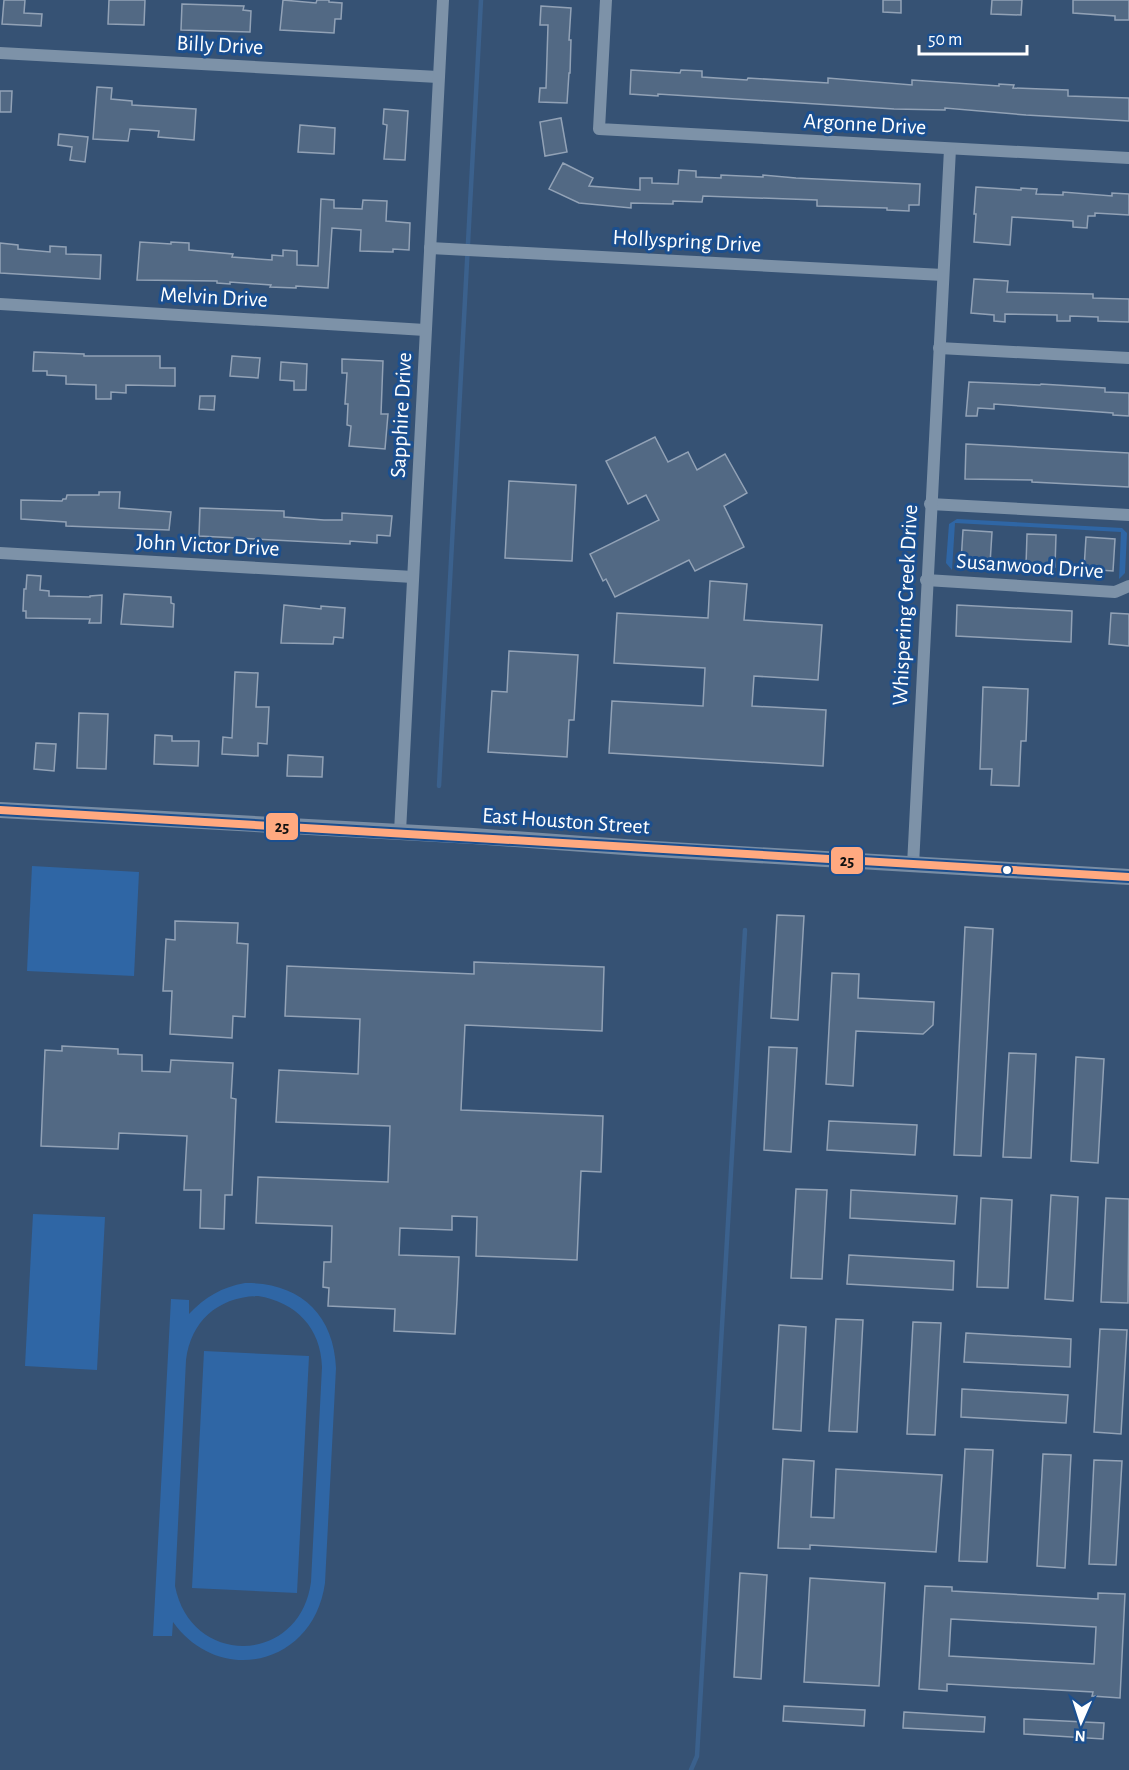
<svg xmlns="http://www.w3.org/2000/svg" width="1129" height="1770" viewBox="0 0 1129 1770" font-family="'Alegreya Sans',sans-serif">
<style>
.green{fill:#2f66a5;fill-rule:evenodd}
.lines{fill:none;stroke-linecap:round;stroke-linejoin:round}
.stream{stroke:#3b618d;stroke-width:4.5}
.building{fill:#526984;stroke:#92a2b6;stroke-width:1.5;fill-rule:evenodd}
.minor{stroke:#7d92a8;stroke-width:12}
.secondary{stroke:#798da4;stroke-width:16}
.bus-1-casing{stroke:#1b4f8f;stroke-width:12}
.bus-1{stroke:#ffa980;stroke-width:8}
.bus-dot{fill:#fff;stroke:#1b4f8f;stroke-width:2}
.labels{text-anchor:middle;stroke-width:6;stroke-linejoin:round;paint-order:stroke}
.street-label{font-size:22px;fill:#fff;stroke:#1b4f8f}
.line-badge{stroke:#1b4f8f;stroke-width:2}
.pale-badge-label{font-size:16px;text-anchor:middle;font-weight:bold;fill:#111}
</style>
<rect width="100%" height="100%" fill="#365274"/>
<!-- green -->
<g class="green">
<polygon points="957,519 1122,528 1127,533 1125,573 1119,579 1121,532 955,523 952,570 946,563 949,524"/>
<polygon points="32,866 139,872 134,976 27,971"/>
<polygon points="33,1214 105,1217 97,1370 25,1366"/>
<path d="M 245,1283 C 299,1282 334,1314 336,1368 L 325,1583 C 314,1664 221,1688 173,1622 L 172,1636 L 153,1636 L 171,1299 L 189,1300 L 189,1314 C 205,1297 222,1287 245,1283 ZM 258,1296 C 296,1302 321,1328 322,1367 L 311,1582 C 300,1665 191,1668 175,1586 L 186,1360 C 191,1321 218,1297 258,1296 Z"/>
<polygon points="204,1351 309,1356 297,1593 192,1588"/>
</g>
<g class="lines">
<!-- stream -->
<g class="stream">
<polyline points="439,786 481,0"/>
<polyline points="691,1770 697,1756 745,930"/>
</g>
</g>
<!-- building -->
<g class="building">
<polygon points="4,0 25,0 24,13 42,14 41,26 2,24"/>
<polygon points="109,0 145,0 144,25 108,24"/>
<polygon points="283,0 316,3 317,0 329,0 329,2 342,3 341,19 335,19 334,33 280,30"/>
<polygon points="883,0 901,0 901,13 883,12"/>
<polygon points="992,0 1022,0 1021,15 991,14"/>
<polygon points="1073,0 1129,0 1129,20 1115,20 1115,16 1073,13"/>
<polygon points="182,4 244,6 243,10 251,11 250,32 181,30"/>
<polygon points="541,6 571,8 569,40 571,40 570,73 569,73 567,103 539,102 540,88 546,88 548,25 540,25"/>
<polygon points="631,70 680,73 681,70 702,71 702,77 747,80 748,78 828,83 828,78 912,85 912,80 999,86 999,84 1014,85 1013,88 1068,90 1068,96 1129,98 1129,121 1026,115 945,108 945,110 894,109 658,94 658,96 630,94"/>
<polygon points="97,87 112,88 111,99 132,101 132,105 196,109 194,140 158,137 159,131 130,129 128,141 93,139"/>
<polygon points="0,91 12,91 11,112 0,112"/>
<polygon points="384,109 408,111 405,160 384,159 387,125 383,124"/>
<polygon points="561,118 567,152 545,156 540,122"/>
<polygon points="300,125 335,128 334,154 298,152"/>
<polygon points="59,134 88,137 85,162 70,160 72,147 58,145"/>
<polygon points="563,163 593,178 589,186 640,190 640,178 652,178 652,183 678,184 679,170 696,171 696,177 721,178 721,175 763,177 763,175 796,178 920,184 919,205 909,205 909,211 887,210 887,208 817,206 817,200 703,196 702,202 673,201 673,204 631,203 631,208 579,203 549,189"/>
<polygon points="976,187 1021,190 1021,188 1037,189 1036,194 1063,195 1063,192 1112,196 1112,193 1129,194 1129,215 1095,213 1095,216 1088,216 1087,228 1073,227 1073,221 1012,217 1010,245 974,242 976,214 974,214"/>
<polygon points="321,199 334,200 334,208 362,209 363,200 387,201 386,221 410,223 409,250 393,249 393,252 360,251 361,230 332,228 328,288 296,286 296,288 270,287 271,285 230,282 230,284 217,283 217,281 137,280 140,242 171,244 171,242 189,243 189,250 233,254 232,257 272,260 272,255 283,256 283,250 297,251 297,265 318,266"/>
<polygon points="0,243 18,245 18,249 50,252 50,246 66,247 66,254 101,255 100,279 0,273"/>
<polygon points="974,279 1008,281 1007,292 1093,294 1093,298 1129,299 1129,322 1098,321 1098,317 1070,316 1070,321 1057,321 1057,315 1005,314 1005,322 994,321 994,315 971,313"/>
<polygon points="34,352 84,354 84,356 160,356 160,368 175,368 175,386 126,385 126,393 111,392 111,399 96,399 96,385 66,384 66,376 47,375 47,371 33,371"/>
<polygon points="232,356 260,358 258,378 230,376"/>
<polygon points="342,359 383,361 381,414 388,414 385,449 349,446 351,426 347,425 348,404 345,404 347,373 342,373"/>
<polygon points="281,362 307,364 306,390 294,390 294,381 280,380"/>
<polygon points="969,382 1040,385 1041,384 1105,388 1105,392 1129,393 1129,416 1113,415 1113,413 994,404 994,409 978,408 977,416 966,416"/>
<polygon points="200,396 215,396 214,410 199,409"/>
<polygon points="655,437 668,462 688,452 697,470 725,454 747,493 724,506 744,547 695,571 689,560 615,597 606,579 603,581 590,554 659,520 646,495 628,504 606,461"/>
<polygon points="966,444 1129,453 1129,487 1032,482 1032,480 965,479"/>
<polygon points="509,481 576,485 572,561 505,558"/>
<polygon points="99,492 120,492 119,508 171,512 169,530 66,526 66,522 21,519 21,500 62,501 63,499 66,499 67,495 99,495"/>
<polygon points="200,508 284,511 284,517 324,520 342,520 342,513 392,516 390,536 377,535 377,543 350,541 350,544 199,536"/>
<polygon points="963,530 992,532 990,564 961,562"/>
<polygon points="1027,534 1056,535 1055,567 1026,566"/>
<polygon points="1086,537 1115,539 1113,571 1084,569"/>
<polygon points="27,575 41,576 40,590 49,591 49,596 90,597 90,596 102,595 101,623 89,623 90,619 26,618 26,611 23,611 24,589 26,589"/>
<polygon points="710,581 747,584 744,620 822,625 818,680 754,676 752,706 826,710 823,766 609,753 612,701 703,706 705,668 614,663 617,613 708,618"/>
<polygon points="124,594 171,597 171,603 174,604 173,627 121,624"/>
<polygon points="284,605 321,609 321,606 345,608 343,638 334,637 333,644 281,643"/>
<polygon points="957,605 1072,611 1071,642 956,636"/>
<polygon points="1111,613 1129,614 1129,646 1109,644"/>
<polygon points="509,651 578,655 574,720 569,720 567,757 488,752 492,691 507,692"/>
<polygon points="235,672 258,673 256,707 269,707 267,744 258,743 258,756 222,754 223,737 232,738"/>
<polygon points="983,687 1028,689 1026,741 1021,741 1019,786 991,785 992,769 980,769"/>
<polygon points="79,713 108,714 106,769 77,768"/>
<polygon points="155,735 172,736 172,741 199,741 198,766 154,764"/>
<polygon points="36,743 56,744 54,771 34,769"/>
<polygon points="288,755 323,757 322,777 287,776"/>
<polygon points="777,915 804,916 798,1020 771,1018"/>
<polygon points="175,921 238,923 237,943 248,944 245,1017 233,1016 232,1038 170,1034 172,991 163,991 166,939 175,940"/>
<polygon points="965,927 993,929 981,1156 954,1155"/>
<polygon points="474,962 604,967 602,1031 465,1025 461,1110 603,1116 601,1172 581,1171 577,1260 476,1256 477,1217 452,1216 452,1230 400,1228 399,1255 459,1257 457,1300 455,1334 394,1331 395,1309 328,1306 329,1288 323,1287 324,1262 331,1262 332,1226 256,1223 258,1177 388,1182 390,1126 276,1122 279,1070 358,1074 360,1019 285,1016 287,966 474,974"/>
<polygon points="832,973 859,974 858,998 934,1002 933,1025 923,1034 856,1031 853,1086 826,1084"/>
<polygon points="62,1046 118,1049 118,1054 142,1055 142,1071 170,1072 171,1060 233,1063 231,1098 236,1099 232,1195 225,1195 224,1229 200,1228 201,1190 184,1190 187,1136 119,1133 118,1149 41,1146 45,1050 62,1051"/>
<polygon points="769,1047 797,1048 791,1152 764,1150"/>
<polygon points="1009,1053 1036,1054 1031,1158 1003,1157"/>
<polygon points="1076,1057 1104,1059 1098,1163 1071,1161"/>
<polygon points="829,1121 917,1125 915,1155 827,1150"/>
<polygon points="796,1189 827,1190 822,1279 791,1278"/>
<polygon points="851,1190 957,1196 955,1224 850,1218"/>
<polygon points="1051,1195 1078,1197 1073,1301 1045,1299"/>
<polygon points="981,1198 1012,1200 1008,1288 977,1287"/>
<polygon points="1106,1198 1129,1199 1128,1303 1101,1302"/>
<polygon points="849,1255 954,1261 953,1290 847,1284"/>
<polygon points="836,1319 863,1320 857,1432 829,1431"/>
<polygon points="913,1322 941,1323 935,1435 907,1434"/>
<polygon points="779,1325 806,1327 801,1431 773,1429"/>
<polygon points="1100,1329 1127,1330 1121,1434 1094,1432"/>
<polygon points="966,1333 1071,1339 1070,1367 964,1362"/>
<polygon points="962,1389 1068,1395 1066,1423 961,1417"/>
<polygon points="965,1449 993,1450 987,1562 959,1561"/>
<polygon points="1043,1454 1071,1455 1065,1568 1037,1566"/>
<polygon points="783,1459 814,1461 811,1517 834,1518 836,1469 942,1475 936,1552 810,1545 810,1549 778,1548"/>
<polygon points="1094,1460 1122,1461 1116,1565 1089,1564"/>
<polygon points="740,1573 767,1575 761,1679 734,1677"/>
<polygon points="810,1578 885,1583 879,1686 804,1682"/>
<path d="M 925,1586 L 952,1587 L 952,1591 L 1098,1599 L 1098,1593 L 1125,1594 L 1120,1698 L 1092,1696 L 1093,1692 L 947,1684 L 947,1691 L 919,1689 ZM 951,1619 L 1096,1627 L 1094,1664 L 949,1656 Z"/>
<polygon points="784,1706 865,1710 864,1726 783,1721"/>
<polygon points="904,1712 985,1717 984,1732 903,1728"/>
<polygon points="1024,1719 1104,1723 1103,1739 1024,1734"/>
</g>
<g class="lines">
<!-- minor -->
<g class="minor">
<polyline points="606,0 599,129 1129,158"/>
<polyline points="0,53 438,77"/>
<polyline points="430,248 943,275"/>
<polyline points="0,304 425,330"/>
<polyline points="939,348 1129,358"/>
<polyline points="930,504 1129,515"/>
<polyline points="0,553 413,577"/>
<polyline points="926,580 1115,592 1129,586"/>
<polyline points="400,832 443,0"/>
<polyline points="913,865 950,149"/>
</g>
<!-- secondary -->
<polyline class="secondary" points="0,810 473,836 638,848 1129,877"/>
<defs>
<path id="bus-1" d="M 0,810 C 376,831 753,855 1129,877"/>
</defs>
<!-- bus-1 casing -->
<use href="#bus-1" class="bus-1-casing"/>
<!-- bus-1 -->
<use href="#bus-1" class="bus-1"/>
</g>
<!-- markers -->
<circle class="bus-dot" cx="1007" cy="870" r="5"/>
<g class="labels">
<!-- street labels -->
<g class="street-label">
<text transform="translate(220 44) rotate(3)" y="8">Billy Drive</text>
<text transform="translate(865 123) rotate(3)" y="8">Argonne Drive</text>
<text transform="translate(687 240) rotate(3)" y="8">Hollyspring Drive</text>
<text transform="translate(214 296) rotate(3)" y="8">Melvin Drive</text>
<text transform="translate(400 415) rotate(-87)" y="8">Sapphire Drive</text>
<text transform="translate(208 544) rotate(3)" y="8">John Victor Drive</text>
<text transform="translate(1030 565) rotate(4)" y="8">Susanwood Drive</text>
<text transform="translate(904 605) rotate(-87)" y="8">Whispering Creek Drive</text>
<text transform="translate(566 820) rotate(4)" y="8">East Houston Street</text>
</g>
</g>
<g class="line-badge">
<rect x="265" y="812" width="34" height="29" rx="6" fill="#ffa980"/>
<rect x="830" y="846" width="34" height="29" rx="6" fill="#ffa980"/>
</g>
<g class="pale-badge-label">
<text x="282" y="832">25</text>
<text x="847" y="866">25</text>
</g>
<!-- north arrow -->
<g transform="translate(1081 1722) rotate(183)" stroke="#1b4f8f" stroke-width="4.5" paint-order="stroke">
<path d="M0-4.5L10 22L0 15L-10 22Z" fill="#ffffff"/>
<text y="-9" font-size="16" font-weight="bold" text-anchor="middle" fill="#ffffff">N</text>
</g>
<!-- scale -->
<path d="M919 45v9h108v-9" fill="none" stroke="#ffffff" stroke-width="3"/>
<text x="928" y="45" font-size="18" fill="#ffffff" stroke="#1b4f8f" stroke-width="4.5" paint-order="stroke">50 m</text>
</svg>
